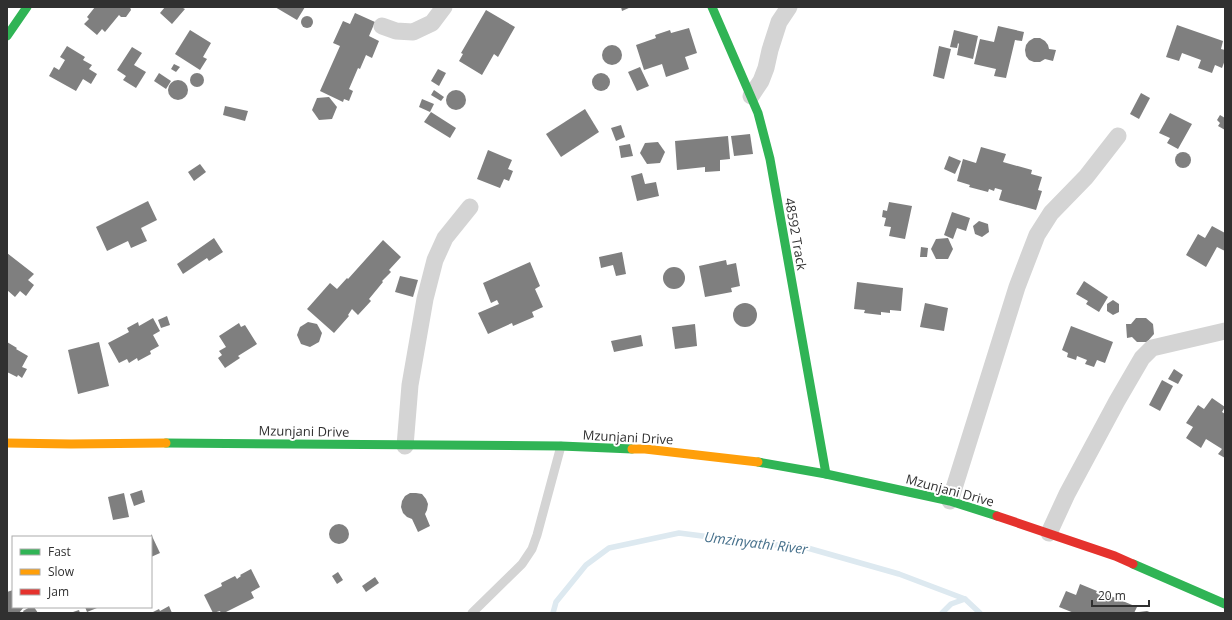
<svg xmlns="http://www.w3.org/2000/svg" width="1232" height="620" viewBox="0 0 1232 620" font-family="'Open Sans',sans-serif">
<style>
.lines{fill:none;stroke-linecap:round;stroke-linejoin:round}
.stream{stroke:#dde9f0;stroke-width:5.5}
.building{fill:#7f7f7f}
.lane{stroke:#d4d4d4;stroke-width:9}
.street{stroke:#d4d4d4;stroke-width:17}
.fast{stroke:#30b455;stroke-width:9}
.slow{stroke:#ff9f0a;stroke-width:9}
.jam{stroke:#e5322d;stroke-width:9}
.labels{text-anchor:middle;stroke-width:4;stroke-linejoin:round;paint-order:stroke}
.street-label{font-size:13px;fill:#303030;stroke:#fff}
.water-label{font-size:14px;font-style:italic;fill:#46708b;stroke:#fff}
</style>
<rect width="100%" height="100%" fill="#fff"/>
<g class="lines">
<!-- stream -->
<g class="stream">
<polyline points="553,613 556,602 586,565 609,548 679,533 765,544 804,547 899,574 965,599 980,613"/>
<polyline points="942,613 951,604 965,599"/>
</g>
</g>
<!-- building -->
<g class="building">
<polygon points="95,7 130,7 131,10 126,17 121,17 119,15 105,32 102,29 97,35 84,24 89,19 87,17"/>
<polygon points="165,7 183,7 183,8 185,9 172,24 160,13"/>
<polygon points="275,7 305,7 297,20"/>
<polygon points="621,7 631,7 622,11"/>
<polygon points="486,10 515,27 498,57 494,54 482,75 459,61 463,54 461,53"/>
<polygon points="355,13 375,22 369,36 379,41 372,58 366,55 360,69 358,68 349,89 353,91 349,101 344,99 343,102 320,91 340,46 333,43 343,21 350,24"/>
<circle cx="307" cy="22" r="6"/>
<polygon points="1177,25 1223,41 1221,49 1225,50 1225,60 1222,68 1215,65 1212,73 1198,68 1201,60 1182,53 1179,61 1166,57"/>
<polygon points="998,26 1024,32 1022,41 1015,40 1006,78 994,76 996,69 974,64 980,39 994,42"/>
<polygon points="689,28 697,53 685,57 689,69 666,77 662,64 644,70 636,45 656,38 655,35 670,30 671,33"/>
<polygon points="190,30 211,43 203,57 207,59 200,70 175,54"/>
<polygon points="954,30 978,36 973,59 957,55 959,44 958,43 957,48 950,47"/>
<polygon points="1034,38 1040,38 1045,41 1048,45 1049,49 1056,50 1053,61 1045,59 1040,62 1034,62 1029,60 1026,56 1025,50 1026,45 1029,41"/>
<circle cx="612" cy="55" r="10"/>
<polygon points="67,46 85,57 83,60 92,65 89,69 97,74 91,84 83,79 76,91 49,76 54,67 59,70 65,60 60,57"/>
<polygon points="939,46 951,49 944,79 933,76"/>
<polygon points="132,47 142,53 134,65 146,72 136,88 123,80 126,76 117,70"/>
<polygon points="174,64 180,67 176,72 171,69"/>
<polygon points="640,67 649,86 637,91 628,72"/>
<polygon points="438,69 446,73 439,86 431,81"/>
<circle cx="197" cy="80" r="7"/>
<circle cx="601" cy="82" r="9"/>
<polygon points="159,73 171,81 166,89 154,81"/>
<circle cx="178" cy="90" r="10"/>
<circle cx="456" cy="100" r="10"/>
<polygon points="434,90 444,97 441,101 431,95"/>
<polygon points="1141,93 1150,98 1139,119 1130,114"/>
<polygon points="329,97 337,107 332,119 319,120 312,110 317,98"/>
<polygon points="422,99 434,104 430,112 419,107"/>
<polygon points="225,106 248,111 245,121 223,115"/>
<polygon points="585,109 599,132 561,157 546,134"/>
<polygon points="431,112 456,128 450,138 424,122"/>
<polygon points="1170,113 1192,124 1178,149 1167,143 1170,138 1159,133"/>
<polygon points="1220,115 1225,118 1225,130 1218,126 1220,123 1217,120"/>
<polygon points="621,125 625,137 616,141 611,128"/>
<polygon points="750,134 753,154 734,156 731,136"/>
<polygon points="728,136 730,159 720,160 720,171 705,172 705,167 677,170 675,141"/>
<polygon points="658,142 665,152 660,163 647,164 640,153 645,143"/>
<polygon points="630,144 633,156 621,158 619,146"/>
<polygon points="981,147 1006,154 1003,162 1032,170 1031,174 1042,177 1038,190 1042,191 1036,210 999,200 1002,190 995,188 994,191 989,189 988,192 969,187 970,185 957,181 963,159 976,163"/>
<polygon points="488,150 512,160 508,169 513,171 509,181 504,179 500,188 477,179"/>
<circle cx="1183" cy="160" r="8"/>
<polygon points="949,156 961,161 955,174 944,169"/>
<polygon points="200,164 206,172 194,181 188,172"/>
<polygon points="642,173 645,184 656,182 659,196 637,201 631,176"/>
<polygon points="148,201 157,220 141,228 147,241 131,248 128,241 107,251 96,227"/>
<polygon points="889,202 912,206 905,239 889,236 891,227 884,226 886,218 882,217 883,210 887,211"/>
<polygon points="952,212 970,218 966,231 957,228 953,239 944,235"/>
<polygon points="979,221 988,224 989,232 982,237 975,234 973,226"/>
<polygon points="1212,226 1225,233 1225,251 1217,247 1206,267 1186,255 1198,234 1205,238"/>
<polygon points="214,238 223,252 209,261 207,258 183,274 177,264"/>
<polygon points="948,238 953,249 948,259 936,259 931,249 936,239"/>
<polygon points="383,240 401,257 389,270 391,272 382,281 383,282 369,299 371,301 358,315 352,309 348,315 349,316 334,333 307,309 330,283 337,289 347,278 348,279"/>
<polygon points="921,247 928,248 927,257 920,257"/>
<polygon points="622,252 626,274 616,276 613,265 601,268 599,257"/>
<polygon points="7,253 34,274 28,280 34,285 26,296 20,291 15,297 7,290"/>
<polygon points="726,260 727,265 736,263 740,286 731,288 732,292 705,297 699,266"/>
<polygon points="530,262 540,286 535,289 543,307 532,312 534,317 513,326 512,323 488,334 478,313 499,304 497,300 491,303 483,283"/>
<circle cx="674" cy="278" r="11"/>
<polygon points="400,276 418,280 413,297 395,292"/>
<polygon points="1084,281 1108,297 1099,312 1086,304 1088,301 1076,294"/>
<polygon points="857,282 903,288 901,311 890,310 890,313 881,312 881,315 864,313 865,310 854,309"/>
<polygon points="1113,300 1119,304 1119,312 1113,315 1107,311 1107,304"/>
<polygon points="925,303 948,308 944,331 920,327"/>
<circle cx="745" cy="315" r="12"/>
<polygon points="167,316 170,325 161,328 158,320"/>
<polygon points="153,318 160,331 153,335 159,346 150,351 151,354 138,361 137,358 129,363 127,359 119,363 108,343 129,332 127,328 138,322 139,326"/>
<polygon points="1136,318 1146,318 1153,324 1154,334 1147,342 1137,342 1132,337 1127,338 1126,324 1131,324"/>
<polygon points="308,322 317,324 322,333 319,342 310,347 301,344 297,335 300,327"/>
<polygon points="239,323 241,327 245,325 257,344 238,356 240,358 225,368 218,358 222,355 219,351 226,347 219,336"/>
<polygon points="695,324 697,346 675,349 672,327"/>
<polygon points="1071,326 1113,342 1105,363 1097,360 1094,367 1085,364 1087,360 1077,356 1076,360 1067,357 1068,353 1062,350"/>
<polygon points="641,335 643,346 614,352 611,341"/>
<polygon points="7,342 17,348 16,349 28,356 22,367 27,369 22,378 18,375 17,377 7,372"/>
<polygon points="99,342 109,386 78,394 68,350"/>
<polygon points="1174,369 1183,375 1178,384 1168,379"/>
<polygon points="1162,380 1173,386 1160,411 1149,405"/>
<polygon points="1212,398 1225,407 1222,412 1225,414 1225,458 1218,454 1222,449 1206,439 1201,448 1186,438 1193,427 1186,423 1198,405 1204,409"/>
<polygon points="142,490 145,502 134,506 130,494"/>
<polygon points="124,493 129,517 113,520 108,497"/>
<polygon points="410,493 416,493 422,494 426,499 428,504 427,510 425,514 430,526 418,532 412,519 407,517 403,513 401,507 402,501 405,496"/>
<circle cx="339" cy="534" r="10"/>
<polygon points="151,534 160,553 151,557"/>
<polygon points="251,569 260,587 251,592 254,598 224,613 221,613 220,611 213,613 204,595 222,586 221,583 235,576 237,579 241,576 240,575"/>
<polygon points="338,572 343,580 337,584 332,576"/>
<polygon points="375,577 379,583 366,592 362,586"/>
<polygon points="1080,584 1097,591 1096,593 1105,597 1106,594 1137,607 1134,613 1074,613 1059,607 1066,591 1076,595"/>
<polygon points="13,590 13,607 24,607 19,613 7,613 7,592"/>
<polygon points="169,606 172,613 151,613 159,609 160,611"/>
<polygon points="30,607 34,607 38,613 24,613 23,611"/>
<polygon points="85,607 97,607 97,608 87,612"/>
<polygon points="79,610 80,613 70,613"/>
<polygon points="1147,611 1152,613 1139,613 1139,612"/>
</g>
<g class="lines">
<!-- lane -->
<polyline class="lane" points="472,613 522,564 532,549 537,535 561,446"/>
<!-- street -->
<g class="street">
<polyline points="382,26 396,31 413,32 432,23 444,7"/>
<polyline points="751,96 761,81 766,68 770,50 779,22 789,7"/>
<polyline points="405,446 410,385 425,299 435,260 445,238 470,207"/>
<polyline points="950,501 1017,287 1037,235 1051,213 1086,177 1118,136"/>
<polyline points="1049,533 1067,494 1117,401 1142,358 1152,348 1225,331"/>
</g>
<!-- fast -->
<g class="fast">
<polyline points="712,7 758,113 770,159 826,474"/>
<polyline points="7,36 27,7"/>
<polyline points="166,443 561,446 632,449"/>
<polyline points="758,462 826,474 950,501 997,516"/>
<polyline points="1133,564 1225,604"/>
</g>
<!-- slow -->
<g class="slow">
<polyline points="7,443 71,444 166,443"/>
<polyline points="632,449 645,449 758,462"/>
</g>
<!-- jam -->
<polyline class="jam" points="997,516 1115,556 1133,564"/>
</g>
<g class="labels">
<!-- street labels -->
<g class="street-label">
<text transform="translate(796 234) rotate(80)" y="5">48592 Track</text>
<text transform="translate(304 431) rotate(1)" y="5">Mzunjani Drive</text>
<text transform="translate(628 437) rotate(3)" y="5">Mzunjani Drive</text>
<text transform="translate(950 490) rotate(15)" y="5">Mzunjani Drive</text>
</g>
<!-- water labels -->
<g class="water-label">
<text transform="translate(756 543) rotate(7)" y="5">Umzinyathi River</text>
</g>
</g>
<!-- border -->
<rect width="1232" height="620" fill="none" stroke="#303030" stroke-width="16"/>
<!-- legend -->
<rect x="12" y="536" width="140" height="72" fill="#ffffff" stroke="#acacac"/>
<rect x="20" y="549" width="20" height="6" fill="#30b455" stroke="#acacac"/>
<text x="48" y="556" font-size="12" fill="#303030">Fast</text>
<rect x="20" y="569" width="20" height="6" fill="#ff9f0a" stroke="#acacac"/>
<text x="48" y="576" font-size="12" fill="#303030">Slow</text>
<rect x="20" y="589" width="20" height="6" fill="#e5322d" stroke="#acacac"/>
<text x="48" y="596" font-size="12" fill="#303030">Jam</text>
<!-- scale -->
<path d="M1092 600v6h57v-6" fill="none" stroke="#303030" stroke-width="2"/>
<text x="1098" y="600" font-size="12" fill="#303030" stroke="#ffffff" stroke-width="3" paint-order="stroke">20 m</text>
</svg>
